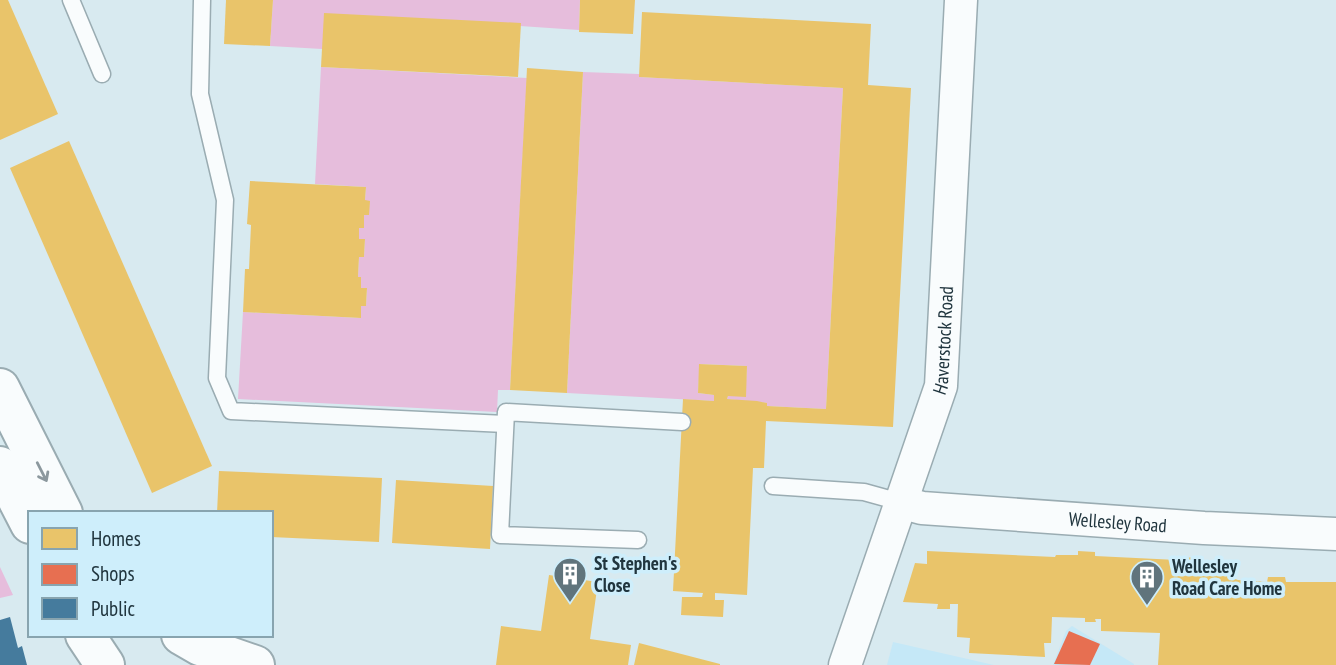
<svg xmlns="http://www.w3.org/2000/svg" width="1336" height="665" viewBox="0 0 1336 665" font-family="'PT Sans Narrow',sans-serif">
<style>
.built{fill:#c5e8f7}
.green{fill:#e6bddc}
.homes{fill:#e9c46a}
.shops{fill:#e76f51}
.public{fill:#457b9d}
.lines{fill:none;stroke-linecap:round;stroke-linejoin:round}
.lane-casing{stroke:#9aacb2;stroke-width:19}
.street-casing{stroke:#9aacb2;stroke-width:35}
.secondary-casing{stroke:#9aacb2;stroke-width:42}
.lane{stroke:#f9fcfd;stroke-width:16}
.street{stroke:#f9fcfd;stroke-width:32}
.secondary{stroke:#f9fcfd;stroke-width:38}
.oneway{stroke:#8c989e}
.labels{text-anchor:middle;stroke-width:7;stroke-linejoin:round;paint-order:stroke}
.street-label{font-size:19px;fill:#20353e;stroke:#ceeefb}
.poi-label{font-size:19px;font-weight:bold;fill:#20353e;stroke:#ceeefb;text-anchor:start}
</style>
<rect width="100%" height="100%" fill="#d8eaf0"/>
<!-- built -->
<g class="built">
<polygon points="1072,626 1134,664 1134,665 1053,665 1066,631"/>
<polygon points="893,642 994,665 887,665"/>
</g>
<!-- green -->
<g class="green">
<polygon points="273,0 580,0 579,30 520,26 322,49 270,46"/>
<polygon points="321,67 527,78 510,390 498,390 497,412 238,399 243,312 360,318 361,306 366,306 367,289 361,288 361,277 358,277 359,257 364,257 365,240 359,239 359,228 363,228 364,215 369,215 365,200 366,187 315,184"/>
<polygon points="583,72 639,74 639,77 843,88 826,409 767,406 767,403 727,399 728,396 745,396 747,366 700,364 698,393 714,395 714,401 567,393"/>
<polygon points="0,567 13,595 0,598"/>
</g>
<!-- homes -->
<g class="homes">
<polygon points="0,0 8,0 58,114 0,140"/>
<polygon points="226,0 273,0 270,46 224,44"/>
<polygon points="580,0 635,0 633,34 579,32"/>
<polygon points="642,12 871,24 868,85 911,88 893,427 766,421 764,468 753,468 747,595 715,593 715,600 724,600 723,617 681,615 682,597 702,597 703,593 673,591 683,399 714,401 714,395 698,393 699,364 747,366 746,397 728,396 727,399 757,401 767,403 767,406 826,409 843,88 639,77"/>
<polygon points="324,13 521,23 518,77 321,67"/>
<polygon points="527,68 583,72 567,393 510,390"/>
<polygon points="69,141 212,466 152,493 10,168"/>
<polygon points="250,181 366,187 365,200 370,201 369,215 364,215 364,228 359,228 359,239 365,239 364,257 359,257 358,277 361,277 361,288 367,288 366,306 361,306 361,318 243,312 245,269 249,269 251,225 247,224"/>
<polygon points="219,471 382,478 379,542 271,537 271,513 217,513"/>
<polygon points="396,480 493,486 490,549 392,543"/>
<polygon points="927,551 1055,557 1056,555 1078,555 1078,551 1095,552 1095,556 1177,560 1178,557 1201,558 1201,567 1238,580 1267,582 1268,577 1285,577 1286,582 1336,582 1336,665 1158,665 1160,633 1101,631 1101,619 1095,619 1096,622 1085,622 1085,618 1052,617 1051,643 1044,643 1045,657 969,653 970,638 957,637 958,604 950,604 950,609 937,609 938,604 903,602 915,563 927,564"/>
<polygon points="549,575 598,582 590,639 631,645 628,665 496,665 501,626 541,631"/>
<polygon points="639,643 720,664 720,665 634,665"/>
</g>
<!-- shops -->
<polygon class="shops" points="1069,631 1100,644 1090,665 1054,664"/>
<!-- public -->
<polygon class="public" points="10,617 18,648 22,646 27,665 0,665 0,620"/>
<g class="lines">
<defs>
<g id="lane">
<polyline points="71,0 102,74"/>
<polyline points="202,0 200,94 225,200 217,378 231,411 505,424"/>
<polyline points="773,486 864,492 900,502"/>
<polyline points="638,540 500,535 506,412 682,422"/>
</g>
<g id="street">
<path id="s1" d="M 900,502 L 922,508 L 1204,528 L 1336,534"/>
<path id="s2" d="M 845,665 L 941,386 L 961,0"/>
</g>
<g id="secondary">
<polyline points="0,388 63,513"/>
<polyline points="0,466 30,524"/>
<polyline points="85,635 105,665"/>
<polyline points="181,635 200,646 255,665"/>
</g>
</defs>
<!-- lane casing -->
<use href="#lane" class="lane-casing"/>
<!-- street casing -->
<use href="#street" class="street-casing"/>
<!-- secondary casing -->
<use href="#secondary" class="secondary-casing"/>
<!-- lane -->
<use href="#lane" class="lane"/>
<!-- street -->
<use href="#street" class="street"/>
<!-- secondary -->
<use href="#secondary" class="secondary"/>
</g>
<!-- one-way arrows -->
<defs><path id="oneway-shaft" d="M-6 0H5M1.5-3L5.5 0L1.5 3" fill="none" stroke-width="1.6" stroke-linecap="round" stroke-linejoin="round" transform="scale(1.75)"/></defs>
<use class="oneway" href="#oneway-shaft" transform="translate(42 472) rotate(63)"/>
<!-- icons -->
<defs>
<symbol id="building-pin" viewBox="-11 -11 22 30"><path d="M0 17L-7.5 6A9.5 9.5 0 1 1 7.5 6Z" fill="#60747c" stroke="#ceeefb"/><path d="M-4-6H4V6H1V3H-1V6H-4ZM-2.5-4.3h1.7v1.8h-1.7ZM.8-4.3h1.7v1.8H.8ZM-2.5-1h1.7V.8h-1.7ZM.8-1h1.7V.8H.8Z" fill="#fff"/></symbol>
</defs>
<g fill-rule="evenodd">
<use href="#building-pin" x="551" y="555" width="38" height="52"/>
<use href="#building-pin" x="1128" y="558" width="38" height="52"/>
</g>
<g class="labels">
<!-- street labels -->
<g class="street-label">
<text dy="7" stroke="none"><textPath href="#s2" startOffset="341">Haverstock Road</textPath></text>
<text dy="7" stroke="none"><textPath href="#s1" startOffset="219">Wellesley Road</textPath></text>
</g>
<!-- poi labels -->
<g class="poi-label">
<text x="594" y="570">St Stephen's<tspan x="594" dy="22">Close</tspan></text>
<text x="1172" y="573">Wellesley<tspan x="1172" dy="22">Road Care Home</tspan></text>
</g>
</g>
<!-- legend -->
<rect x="28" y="511" width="245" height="126" fill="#ceeefb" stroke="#88a4af" stroke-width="2"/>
<rect x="42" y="528" width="35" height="21" fill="#e9c46a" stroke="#88a4af" stroke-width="2"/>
<text x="91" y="546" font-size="21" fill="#20353e">Homes</text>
<rect x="42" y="564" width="35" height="21" fill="#e76f51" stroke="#88a4af" stroke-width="2"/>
<text x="91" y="581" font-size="21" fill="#20353e">Shops</text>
<rect x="42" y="598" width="35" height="21" fill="#457b9d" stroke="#88a4af" stroke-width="2"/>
<text x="91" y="616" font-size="21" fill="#20353e">Public</text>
</svg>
